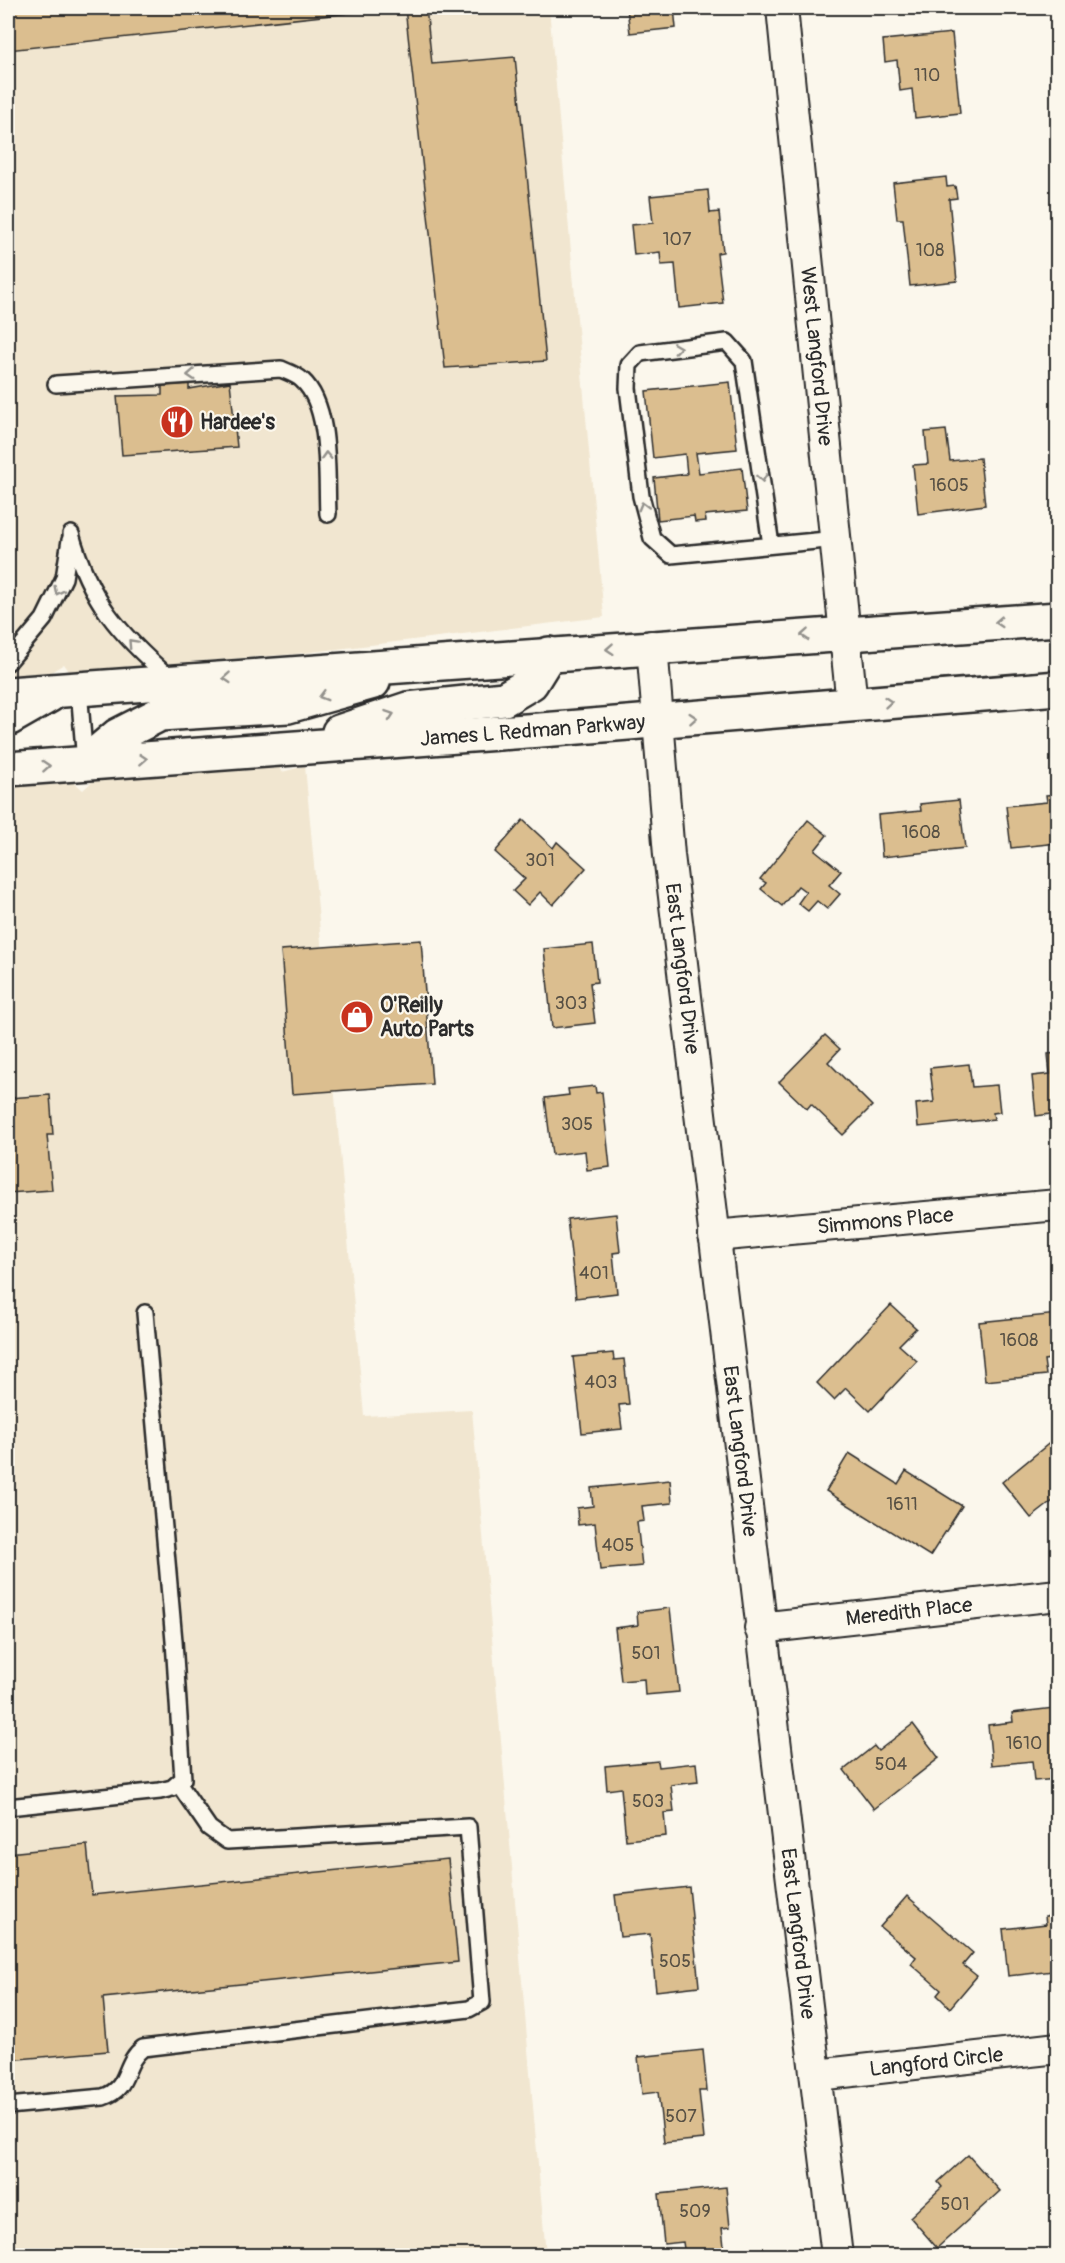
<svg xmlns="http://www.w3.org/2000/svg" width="1065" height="2263" viewBox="0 0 1065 2263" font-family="Pangolin,sans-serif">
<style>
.built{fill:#f1e6d0}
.building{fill:#dbbe8f;stroke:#2b2b2b;stroke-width:1.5}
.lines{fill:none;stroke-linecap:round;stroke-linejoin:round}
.lane-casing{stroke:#2b2b2b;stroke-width:20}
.street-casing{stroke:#2b2b2b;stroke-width:34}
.secondary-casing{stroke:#2b2b2b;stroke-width:38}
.lane{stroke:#fbf7ec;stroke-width:15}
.street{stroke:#fbf7ec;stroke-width:30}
.secondary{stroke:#fbf7ec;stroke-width:33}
.oneway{stroke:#93918c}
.labels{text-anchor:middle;stroke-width:4.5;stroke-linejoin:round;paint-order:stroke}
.number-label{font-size:18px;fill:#575044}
.street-label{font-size:21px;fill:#2b2b2b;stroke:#fbf7ec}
.poi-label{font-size:21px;font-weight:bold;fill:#2b2b2b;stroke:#fbf7ec;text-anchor:start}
</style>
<rect width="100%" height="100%" fill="#fbf7ec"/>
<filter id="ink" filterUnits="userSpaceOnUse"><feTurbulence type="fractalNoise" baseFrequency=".0167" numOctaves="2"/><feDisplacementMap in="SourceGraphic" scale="12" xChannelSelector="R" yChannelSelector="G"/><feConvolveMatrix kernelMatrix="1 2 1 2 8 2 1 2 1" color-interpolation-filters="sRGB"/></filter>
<g filter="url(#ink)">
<!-- built -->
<g class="built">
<polygon points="8,8 549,8 604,617 295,654 69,671 64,664 51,672 8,675"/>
<polygon points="305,766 364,1416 472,1410 546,2255 8,2256 8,788 75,783 83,790 93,781 280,768 282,772"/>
</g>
<!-- building -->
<g class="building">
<polygon points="8,8 396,8 8,50"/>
<polygon points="405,8 426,8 432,64 515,57 546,361 445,368"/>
<polygon points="627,8 674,8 676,28 630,33"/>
<polygon points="952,33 960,113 915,118 912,89 900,91 897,60 885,62 883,40"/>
<polygon points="946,177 947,187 955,186 957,198 949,199 957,281 910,286 903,219 897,219 893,183"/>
<polygon points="708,190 710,213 719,212 723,252 717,253 723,303 679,308 675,264 661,265 660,252 634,255 631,225 653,223 650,196"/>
<polygon points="230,382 237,447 122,455 117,396 162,395 162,386 189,384 189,389"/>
<polygon points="730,382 737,449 696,453 699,473 742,468 747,511 705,515 706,521 695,522 694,516 658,520 654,478 687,474 685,454 653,458 646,391"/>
<polygon points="946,430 950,461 980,458 985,505 918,514 913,465 928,464 925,432"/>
<polygon points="1058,794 1058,843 1011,848 1006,806 1047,802 1046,795"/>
<polygon points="959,800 965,848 882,857 878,815 921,811 920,804"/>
<polygon points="523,820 553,848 557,842 586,868 553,905 540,892 528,905 513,891 525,879 495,852"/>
<polygon points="808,820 827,835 815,850 841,871 829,885 840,894 827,909 817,901 808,911 798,903 806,892 798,886 782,906 761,889 766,883 760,879"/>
<polygon points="421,940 432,1084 292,1094 281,950"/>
<polygon points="593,944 597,982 590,983 595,1023 552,1028 544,949"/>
<polygon points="825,1035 840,1049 828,1062 872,1106 843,1135 811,1104 807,1109 779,1082"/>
<polygon points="1058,1053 1058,1113 1036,1116 1032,1076 1050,1074 1048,1054"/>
<polygon points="969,1064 972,1087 997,1085 1000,1112 993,1113 994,1119 918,1127 916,1104 934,1102 930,1068"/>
<polygon points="595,1086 596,1093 602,1092 610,1167 587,1170 585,1151 552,1155 545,1098 569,1095 568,1089"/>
<polygon points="50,1095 53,1135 47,1135 52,1190 8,1193 9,1098"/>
<polygon points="616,1214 620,1252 613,1253 617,1293 576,1298 567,1219"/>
<polygon points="891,1305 916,1328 899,1345 917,1361 870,1411 846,1388 834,1400 817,1383"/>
<polygon points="1058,1314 1058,1358 1044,1360 1046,1375 985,1381 979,1322"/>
<polygon points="613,1353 614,1360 624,1359 629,1404 619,1405 622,1429 582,1433 573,1357"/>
<polygon points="1058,1436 1058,1497 1031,1518 1002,1482"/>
<polygon points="849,1453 898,1484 906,1471 962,1506 930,1556 826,1491"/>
<polygon points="670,1480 672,1503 642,1506 644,1521 637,1522 642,1566 600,1570 595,1523 578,1525 577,1508 593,1506 591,1488"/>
<polygon points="670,1608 679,1692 645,1695 644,1679 621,1681 615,1628 638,1625 637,1612"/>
<polygon points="1054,1708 1055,1718 1058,1718 1058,1779 1034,1781 1032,1761 992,1765 988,1725 1013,1722 1012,1713"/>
<polygon points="913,1724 939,1758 874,1809 844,1770 874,1746 878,1751"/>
<polygon points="658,1761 659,1767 696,1763 698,1782 671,1785 674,1812 664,1813 666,1836 626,1840 621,1788 607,1790 605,1766"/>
<polygon points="87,1845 92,1895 448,1859 458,1962 103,1998 108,2051 8,2060 8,1853"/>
<polygon points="689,1887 699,1986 656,1991 650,1934 620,1937 615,1895"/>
<polygon points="907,1896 973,1953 963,1965 977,1976 950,2008 937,1995 941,1990 911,1964 916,1957 880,1927"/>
<polygon points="1058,1915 1058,1981 1054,1981 1053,1971 1008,1976 1003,1929 1046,1924 1045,1916"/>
<polygon points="703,2050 707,2091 699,2091 704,2139 664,2143 658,2092 642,2094 638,2057"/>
<polygon points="968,2155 1000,2191 937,2248 910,2217 942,2187 938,2182"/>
<polygon points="726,2187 730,2227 722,2228 725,2256 685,2256 683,2242 664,2244 659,2194"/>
</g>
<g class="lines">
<defs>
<g id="lane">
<path d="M 56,384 L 281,369 C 288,372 297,375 302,380 C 332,407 326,477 328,514"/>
<path d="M 71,534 C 90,601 119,634 171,679"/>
<polyline points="771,545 744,361 727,342 640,353 629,365 628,388 641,496 652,538 671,555 837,539"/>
<polyline points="8,662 44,619 64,578 70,540"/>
<polyline points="79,689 85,763"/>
<polyline points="8,1807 160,1791 172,1788 183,1779 174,1641 145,1313"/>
<path d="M 8,2106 L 103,2097 C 131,2088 122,2064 143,2048 L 469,2009 L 482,2002 L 468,1827 L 227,1841 L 209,1828 L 178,1783"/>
</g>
<g id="street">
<path id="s1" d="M 782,8 L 852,705"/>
<path id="s2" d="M 652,646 L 669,855 L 837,2256"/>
<path id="s3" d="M 714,1236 L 1058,1205"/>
<path id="s4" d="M 760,1628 L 1058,1595"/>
<path id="s5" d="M 817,2075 L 1058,2048"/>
</g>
<g id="secondary">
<polyline points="8,694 1058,619"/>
<polyline points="8,719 50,695"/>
<polyline points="339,732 408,709 504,699 531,683 549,654"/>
<polyline points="85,763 117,736 160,714 288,706 373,682"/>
<path id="s6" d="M 8,769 L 554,729 L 1058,688"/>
</g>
</defs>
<!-- lane casing -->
<use href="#lane" class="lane-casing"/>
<!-- street casing -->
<use href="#street" class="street-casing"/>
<!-- secondary casing -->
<use href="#secondary" class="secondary-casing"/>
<!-- lane -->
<use href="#lane" class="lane"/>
<!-- street -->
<use href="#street" class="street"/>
<!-- secondary -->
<use href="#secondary" class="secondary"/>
</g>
<!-- one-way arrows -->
<defs><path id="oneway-chevron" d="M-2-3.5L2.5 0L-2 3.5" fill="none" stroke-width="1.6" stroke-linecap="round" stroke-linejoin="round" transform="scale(1.5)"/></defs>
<g class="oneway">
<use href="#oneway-chevron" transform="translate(677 348) rotate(-8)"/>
<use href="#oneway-chevron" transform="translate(191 375) rotate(176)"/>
<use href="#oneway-chevron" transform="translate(326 456) rotate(-92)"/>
<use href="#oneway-chevron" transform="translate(762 478) rotate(81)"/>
<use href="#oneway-chevron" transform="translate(643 506) rotate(-105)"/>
<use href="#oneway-chevron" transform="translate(58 591) rotate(116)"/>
<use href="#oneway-chevron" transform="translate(999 622) rotate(176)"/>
<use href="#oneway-chevron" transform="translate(805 635) rotate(176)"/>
<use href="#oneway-chevron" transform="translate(132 643) rotate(-133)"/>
<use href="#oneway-chevron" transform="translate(610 649) rotate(176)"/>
<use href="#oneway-chevron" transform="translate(227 678) rotate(176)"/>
<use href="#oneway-chevron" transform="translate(323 696) rotate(164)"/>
<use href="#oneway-chevron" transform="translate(888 702) rotate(-5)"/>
<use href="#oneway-chevron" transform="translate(390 715) rotate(-19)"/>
<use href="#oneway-chevron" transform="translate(693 718) rotate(-4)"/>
<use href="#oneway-chevron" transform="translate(143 759) rotate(-4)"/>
<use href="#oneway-chevron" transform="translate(46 766) rotate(-4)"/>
</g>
</g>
<!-- icons -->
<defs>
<symbol id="restaurant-disc" viewBox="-11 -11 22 22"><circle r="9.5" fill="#c8321e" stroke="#fbf7ec"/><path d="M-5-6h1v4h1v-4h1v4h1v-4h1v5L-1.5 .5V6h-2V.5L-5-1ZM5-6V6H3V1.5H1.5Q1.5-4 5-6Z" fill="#fff"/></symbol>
<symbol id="shop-disc" viewBox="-11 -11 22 22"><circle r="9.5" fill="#c8321e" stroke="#fbf7ec"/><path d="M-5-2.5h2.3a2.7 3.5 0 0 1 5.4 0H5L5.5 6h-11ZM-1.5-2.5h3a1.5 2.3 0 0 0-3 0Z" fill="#fff"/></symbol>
</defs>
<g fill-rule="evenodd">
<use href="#restaurant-disc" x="158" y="403" width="38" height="38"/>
<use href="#shop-disc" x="338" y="998" width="38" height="38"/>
</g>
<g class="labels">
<!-- number labels -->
<g class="number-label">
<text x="927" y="81">110</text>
<text x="677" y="245">107</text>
<text x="930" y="256">108</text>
<text x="949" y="491">1605</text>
<text x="921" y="838">1608</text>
<text x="540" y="866">301</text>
<text x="571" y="1009">303</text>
<text x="577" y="1130">305</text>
<text x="594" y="1279">401</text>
<text x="1019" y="1346">1608</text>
<text x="601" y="1388">403</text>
<text x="902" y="1510">1611</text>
<text x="618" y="1551">405</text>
<text x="646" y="1659">501</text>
<text x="1024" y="1749">1610</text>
<text x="891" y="1770">504</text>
<text x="648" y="1807">503</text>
<text x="675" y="1967">505</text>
<text x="681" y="2122">507</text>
<text x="955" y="2210">501</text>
<text x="695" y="2217">509</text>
</g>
<!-- street labels -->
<g class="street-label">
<text dy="7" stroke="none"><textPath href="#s1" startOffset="350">West Langford Drive</textPath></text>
<text dy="7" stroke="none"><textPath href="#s6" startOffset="526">James L Redman Parkway</textPath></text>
<text dy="7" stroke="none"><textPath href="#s2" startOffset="324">East Langford Drive</textPath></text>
<text dy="7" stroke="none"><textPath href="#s3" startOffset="172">Simmons Place</textPath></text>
<text dy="7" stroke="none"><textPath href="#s2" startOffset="810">East Langford Drive</textPath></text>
<text dy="7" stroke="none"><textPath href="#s4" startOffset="150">Meredith Place</textPath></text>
<text dy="7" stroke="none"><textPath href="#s2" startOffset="1296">East Langford Drive</textPath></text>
<text dy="7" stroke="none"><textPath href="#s5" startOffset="120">Langford Circle</textPath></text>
</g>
<!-- poi labels -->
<g class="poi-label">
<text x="200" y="429">Hardee's</text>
<text x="380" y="1012">O'Reilly<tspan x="380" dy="24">Auto Parts</tspan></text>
</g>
</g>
<!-- margin -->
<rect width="1065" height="2263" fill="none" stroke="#fbf7ec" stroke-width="30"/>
<rect x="15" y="15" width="1035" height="2233" fill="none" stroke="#2b2b2b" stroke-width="2" filter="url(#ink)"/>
</svg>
